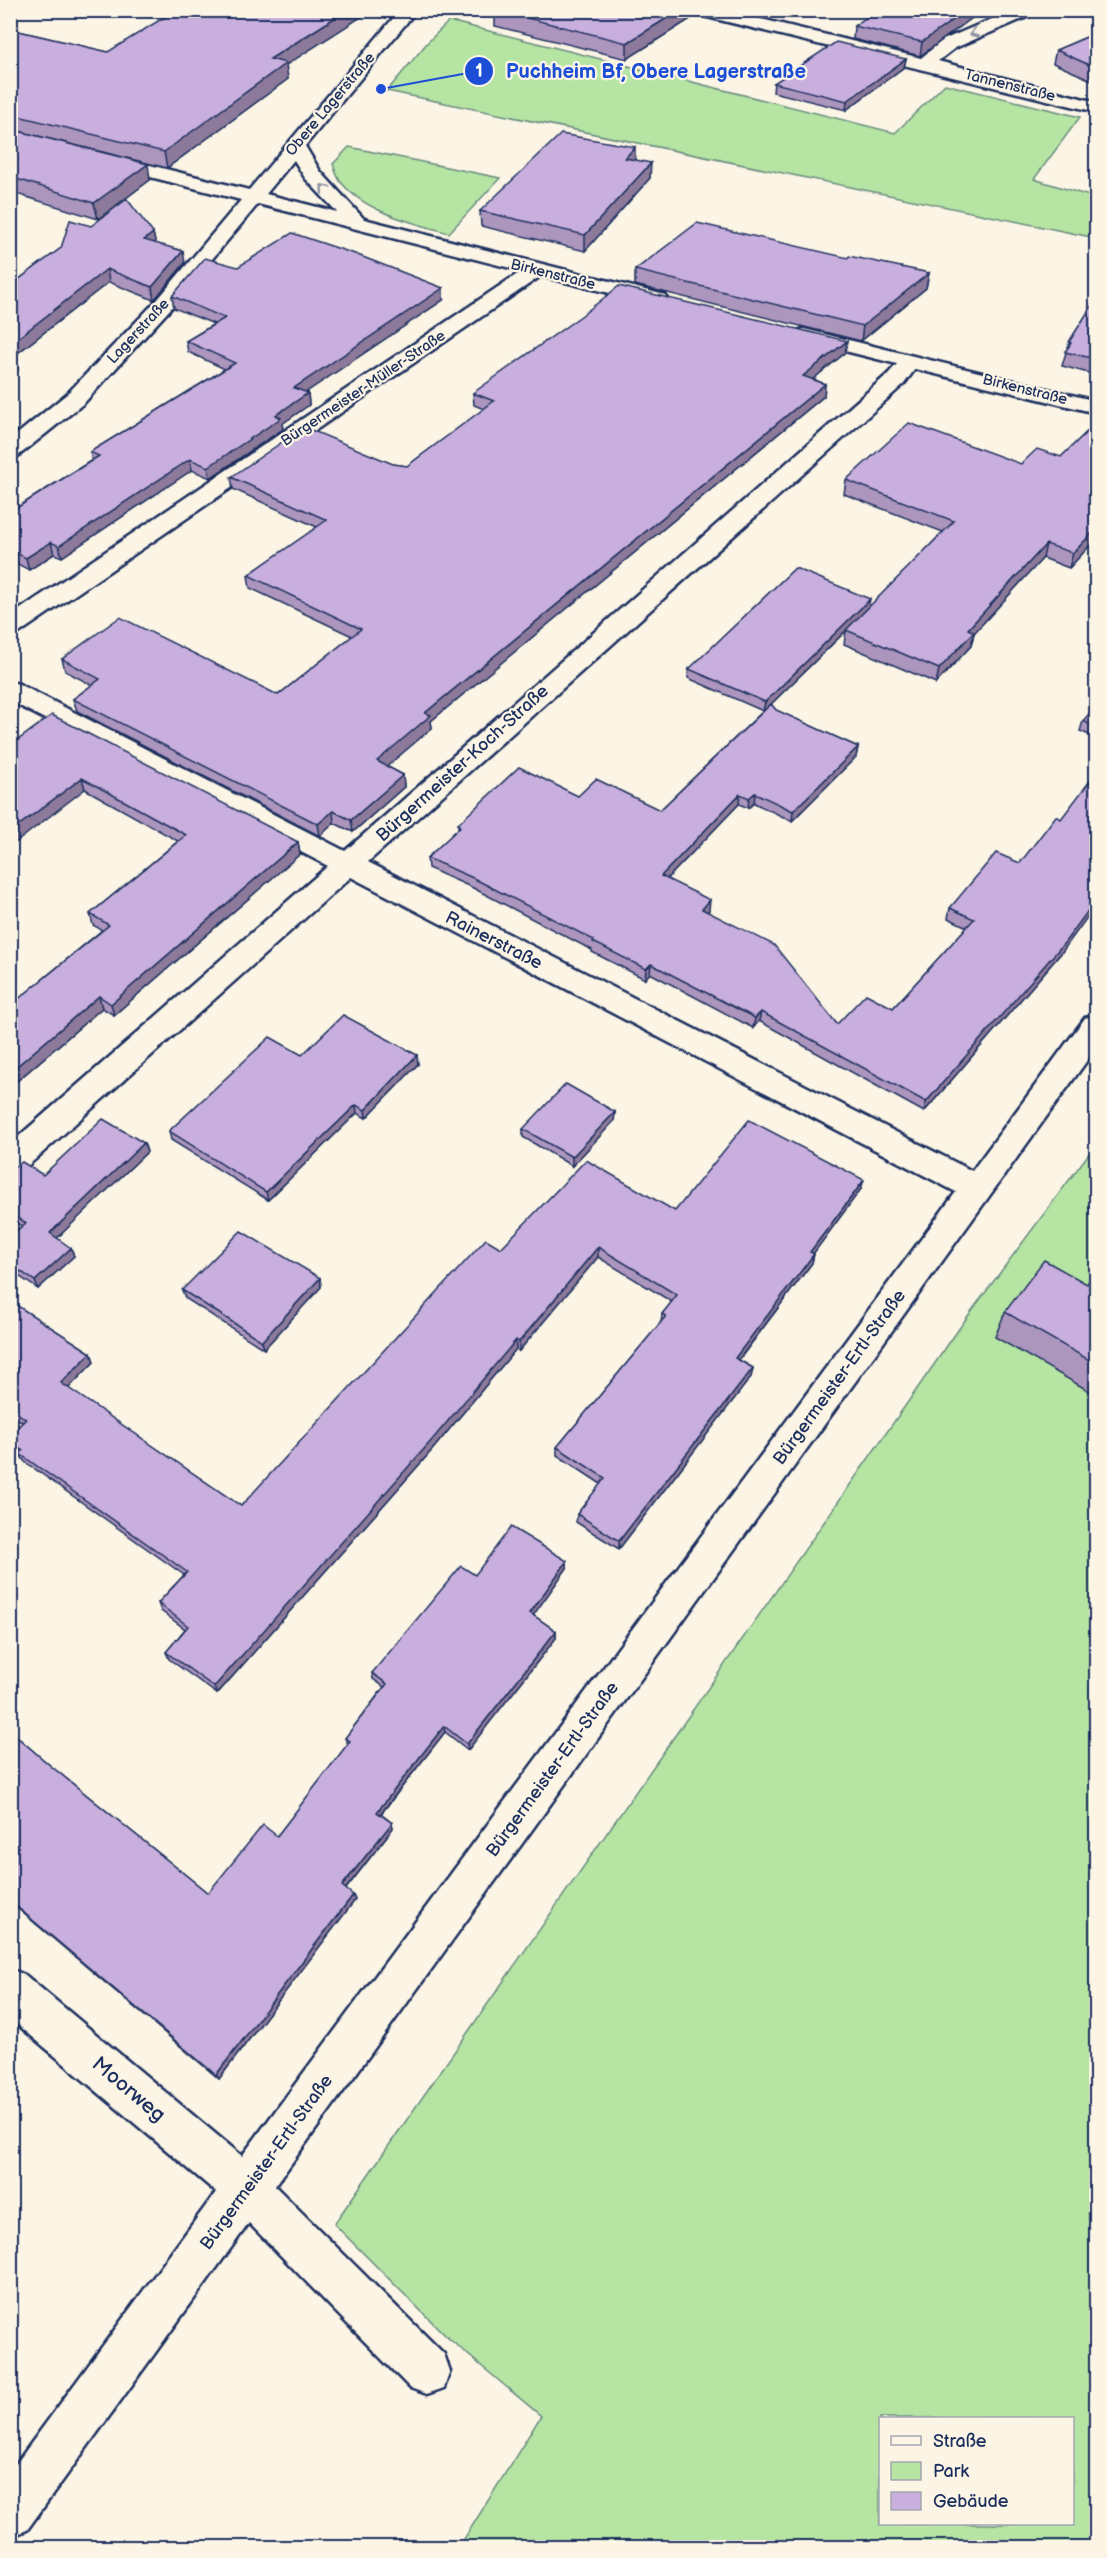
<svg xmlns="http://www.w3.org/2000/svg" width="1107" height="2558" viewBox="0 0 1107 2558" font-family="'Balsamiq Sans',sans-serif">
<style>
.green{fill:#b5e4a3;stroke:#688a80;stroke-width:1.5;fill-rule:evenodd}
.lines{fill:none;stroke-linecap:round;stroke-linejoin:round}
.minor-casing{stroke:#1b2f5e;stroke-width:5}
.minor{fill:#fcf5e5;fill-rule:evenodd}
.wall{fill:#ad96be;stroke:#1b2f5e;stroke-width:1.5}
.shaded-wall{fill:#8d7a9b;stroke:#1b2f5e;stroke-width:1.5}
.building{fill:#c9afdd;stroke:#1b2f5e;stroke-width:1.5}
.oneway{stroke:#8c92a2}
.labels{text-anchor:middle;stroke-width:4.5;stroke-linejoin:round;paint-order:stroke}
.far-street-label{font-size:15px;fill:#1b2f5e;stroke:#fcf5e5}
.street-label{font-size:18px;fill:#1b2f5e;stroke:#fcf5e5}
.near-street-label{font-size:21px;fill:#1b2f5e;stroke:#fcf5e5}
.leader{fill:none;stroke:#1d4ed8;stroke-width:2}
.callout-dot{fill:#1d4ed8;stroke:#fcf5e5;stroke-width:2}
.mark-label{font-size:18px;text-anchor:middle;font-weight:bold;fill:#fff}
.callout-label{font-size:20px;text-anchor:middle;font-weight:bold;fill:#1d4ed8;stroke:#fcf5e5;stroke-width:4.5;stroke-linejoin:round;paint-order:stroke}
</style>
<rect width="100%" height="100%" fill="#fcf5e5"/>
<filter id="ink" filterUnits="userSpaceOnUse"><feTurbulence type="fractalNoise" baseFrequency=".0167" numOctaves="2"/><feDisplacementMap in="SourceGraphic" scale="12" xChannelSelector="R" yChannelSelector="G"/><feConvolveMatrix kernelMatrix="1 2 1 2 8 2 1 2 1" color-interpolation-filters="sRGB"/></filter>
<g filter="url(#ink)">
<!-- green -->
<g class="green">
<polygon points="449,21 895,133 945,84 1080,117 1034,179 1096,198 1096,238 387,91 427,43"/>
<path d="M 349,147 L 500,178 L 449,233 C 413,223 364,212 340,181 C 337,177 335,170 333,164 Z"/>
<path d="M 1096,1144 L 1096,2547 L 459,2547 L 541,2416 L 448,2338 L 334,2224 L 970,1313 ZM 880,2418 L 1072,2418 L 1072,2524 L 880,2524 Z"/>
</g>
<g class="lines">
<defs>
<g id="minor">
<path d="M 400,10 L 417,10 L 305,146 L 320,171 L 364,219 L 665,295 L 668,299 L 665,303 L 658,305 L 541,276 L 19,633 L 10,636 L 10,616 L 522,271 L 258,204 L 172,307 L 84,403 L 18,456 L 10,458 L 10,440 L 68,393 L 158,299 L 241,200 L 99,164 L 97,160 L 99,156 L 106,154 L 249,190 ZM 294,160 L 305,178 L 337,212 L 266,194 Z"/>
<polygon points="693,10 724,10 921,58 943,40 1013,10 1036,10 1034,14 955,48 938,61 1096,102 1096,112 695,14"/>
<polygon points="804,329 1096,401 1096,413 915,369 904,384 368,862 972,1171 1085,1018 1096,1015 1096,1048 275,2186 444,2354 450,2371 444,2388 427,2394 410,2388 249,2223 27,2530 10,2537 10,2472 216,2192 10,2018 10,1969 25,1975 242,2156 956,1192 351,877 21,1172 10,1175 10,1144 328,866 10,701 10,682 19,684 345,851 888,374 897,364 797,339 794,335 797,331"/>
</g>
</defs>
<!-- minor casing -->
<use href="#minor" class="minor-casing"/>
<!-- minor -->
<use href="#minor" class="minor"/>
</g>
<!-- wall -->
<g class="wall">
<polygon points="495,10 695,10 695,16 627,59 495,26"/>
<polygon points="878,10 983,10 920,56 853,39 854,26"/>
<polygon points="10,29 108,52 286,65 288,79 167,168 10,129"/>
<polygon points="1096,33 1096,82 1053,63 1056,50"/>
<polygon points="906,59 904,67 846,110 773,92 774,83"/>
<polygon points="10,129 150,180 98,219 10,192"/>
<polygon points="635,160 650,178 585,251 481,226 480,211"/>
<polygon points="91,226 153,233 155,243 185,263 154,300 109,282 14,356 18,370 10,376 10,286"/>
<polygon points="848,258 929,273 926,288 861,341 635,285 635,270"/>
<polygon points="238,267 443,300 306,392 308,393 309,405 282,424 283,429 210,478 192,470 62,557 54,554 29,570 10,560 10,512 92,460 90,452 225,369 188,352 186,341 214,324 174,308 172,296"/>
<polygon points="1096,299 1096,375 1062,366 1069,342"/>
<polygon points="845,353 813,379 825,384 824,396 431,721 432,728 386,766 403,775 404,787 353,832 334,823 320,836 77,711 73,699 92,685 65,671 62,659 278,695 352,636 250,588 248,575 317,527 233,489 231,477 393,464 407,466 484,409 474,405 473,393"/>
<polygon points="1096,423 1096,539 1069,568 1043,558 974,633 971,646 936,683 844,644 846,631 771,704 776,710 858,747 856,757 792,821 754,803 748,808 739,804 667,879 709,910 707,912 837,1024 893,1008 967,927 948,918 950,908 1062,952 924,1112 759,1021 753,1028 650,973 645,979 592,952 592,950 473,888 428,868 427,858 458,829 458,824 578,796 660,810 763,711 688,678 689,669 869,608 943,532 844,494 846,480 1021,464 1061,457"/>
<polygon points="1096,706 1096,738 1080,731 1083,721"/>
<polygon points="10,746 298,842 300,854 114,1015 102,1008 10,1087 10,1006 102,930 93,925 90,914 178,841 85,789"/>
<polygon points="302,1055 418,1064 366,1118 357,1113 268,1200 171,1140 169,1131"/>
<polygon points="615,1112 614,1121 572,1166 523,1137 523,1129"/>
<polygon points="144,1143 147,1152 57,1238 74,1256 38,1289 10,1270 10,1236 22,1226 10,1219 10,1167 43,1175"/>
<polygon points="861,1189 813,1253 814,1254 812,1263 739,1360 753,1368 751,1377 619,1549 576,1522 577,1514 601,1484 557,1455 557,1447 661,1322 662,1314 672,1302 598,1257 519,1351 516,1349 433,1449 217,1694 169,1659 166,1652 185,1629 161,1611 158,1603 184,1575 25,1462 20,1455 10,1448 10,1434 23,1422 10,1414 10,1301 91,1353 94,1362 68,1388 241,1506 501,1248 675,1211"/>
<polygon points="1096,1271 1096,1395 995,1337 1005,1312 1087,1284"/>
<polygon points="320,1278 321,1287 264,1349 185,1298 182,1290"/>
<polygon points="567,1561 567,1568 533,1615 556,1631 556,1638 468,1750 445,1732 381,1814 392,1823 393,1828 346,1889 355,1900 219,2079 10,1902 13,1896 10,1894 10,1731 52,1767 208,1893 277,1836 348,1744 345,1738 384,1687 373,1679 372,1673 475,1575"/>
</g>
<!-- shaded-wall -->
<g class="shaded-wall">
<polygon points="347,10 372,10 286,65 288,79 167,168 164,152 270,59"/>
<polygon points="680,10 695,10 695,16 627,59 627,43"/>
<polygon points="967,10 983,10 920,56 922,42"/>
<polygon points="906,59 904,67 846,110 847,101"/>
<polygon points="635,147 635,162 625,158"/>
<polygon points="651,163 650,178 585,251 585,235"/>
<polygon points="148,164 150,180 98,219 94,203"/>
<polygon points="153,233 156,245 144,240"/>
<polygon points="183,251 185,263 154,300 152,287"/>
<polygon points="107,269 109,282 10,359 10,344"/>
<polygon points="929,273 926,288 861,341 863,326"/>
<polygon points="443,288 443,300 296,399 294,388"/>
<polygon points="847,341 845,353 802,388 803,376"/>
<polygon points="15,357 18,370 10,376 10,360"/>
<polygon points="825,384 824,396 431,721 432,728 378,774 377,761 425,713"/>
<polygon points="308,393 309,405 282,424 283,429 210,478 208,467 276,415"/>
<polygon points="190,459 192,470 62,557 59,546"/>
<polygon points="1096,529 1096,539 1069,568 1073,553"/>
<polygon points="51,542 54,554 29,570 26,558"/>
<polygon points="1046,544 1043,558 974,633 971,646 936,683 939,669 968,629"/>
<polygon points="870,599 868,609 763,712 765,702"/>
<polygon points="858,747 856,757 792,821 793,811"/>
<polygon points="403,775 404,787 353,832 351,820"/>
<polygon points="82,778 85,789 10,847 10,832"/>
<polygon points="755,793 754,803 748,808 749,798"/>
<polygon points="740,794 739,804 660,886 661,876"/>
<polygon points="333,811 334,823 320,836 318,824"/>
<polygon points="298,842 300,854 114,1015 111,1004"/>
<polygon points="710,900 709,910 701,919 702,909"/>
<polygon points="1096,900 1096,905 1062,952 924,1112 926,1102"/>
<polygon points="651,964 650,973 645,979 646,969"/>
<polygon points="99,996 102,1008 10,1087 10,1072"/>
<polygon points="761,1012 759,1021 753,1028 755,1018"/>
<polygon points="417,1055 418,1064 366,1118 365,1110"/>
<polygon points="356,1105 357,1113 268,1200 266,1192"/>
<polygon points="615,1112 614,1121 572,1166 572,1157"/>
<polygon points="144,1143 147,1152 53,1242 50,1233"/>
<polygon points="864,1180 861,1189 808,1261 810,1252"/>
<polygon points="598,1247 598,1257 519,1351 519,1342"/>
<polygon points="71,1248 74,1256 38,1289 35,1281"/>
<polygon points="814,1254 812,1263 733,1367 735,1358"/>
<polygon points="320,1278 321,1287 264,1349 262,1341"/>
<polygon points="516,1340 516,1349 433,1449 217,1694 214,1687"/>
<polygon points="91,1353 94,1362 65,1392 61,1383"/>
<polygon points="753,1368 751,1377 619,1549 619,1541"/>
<polygon points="567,1561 567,1568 530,1620 530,1613"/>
<polygon points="556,1631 556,1638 468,1750 467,1744"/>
<polygon points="444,1726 445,1732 378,1817 377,1812"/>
<polygon points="392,1823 393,1828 344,1891 342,1886"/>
<polygon points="353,1895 355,1900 219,2079 216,2075"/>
</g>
<!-- building -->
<g class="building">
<polygon points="176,10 347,10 270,59 286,63 164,152 10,114 10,29 108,52"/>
<polygon points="495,10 680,10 627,43"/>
<polygon points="878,10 967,10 922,42 854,26"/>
<polygon points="1096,33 1096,68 1056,50"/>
<polygon points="836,42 906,59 847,101 774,83"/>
<polygon points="10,129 148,164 94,203 10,177"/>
<polygon points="561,134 635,147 625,158 651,163 585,235 480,211"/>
<polygon points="127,199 153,233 144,240 183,251 152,287 107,269 10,344 10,286 61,248 70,220 91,226"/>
<polygon points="697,223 848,258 849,256 929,273 863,326 635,270"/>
<polygon points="292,233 355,254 443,288 294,388 308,393 276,415 281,418 208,467 190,459 59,546 51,542 26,558 10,550 10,512 99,456 90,452 235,363 186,341 225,318 172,296 205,258 238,267"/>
<polygon points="619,286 847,341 803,376 825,384 425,713 431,715 377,761 403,775 351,820 333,811 318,824 73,699 100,679 62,659 120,617 278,695 361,629 248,575 327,520 231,477 304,427 393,464 407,466 494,401 473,393 581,316"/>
<polygon points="1096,299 1096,359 1065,352 1071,343 1069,342"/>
<polygon points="10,355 15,357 10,360"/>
<polygon points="909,423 1021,464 1037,449 1061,457 1096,423 1096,529 1073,553 1046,544 968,629 974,632 939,669 846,630 954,521 846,480"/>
<polygon points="795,568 870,599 765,702 689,669"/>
<polygon points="771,704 776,710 858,747 793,811 755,793 749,798 740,794 661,876 710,900 702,909 774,945 837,1024 866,994 893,1008 974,919 950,908 996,853 1020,863 1056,816 1061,819 1096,773 1096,900 1065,942 926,1102 761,1012 755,1018 651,964 646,969 593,942 594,940 473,878 427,858 460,827 458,824 519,767 578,796 596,779 660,810"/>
<polygon points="1096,706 1096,727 1083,721"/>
<polygon points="52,715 298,842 111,1004 99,996 10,1072 10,1006 109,925 90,914 186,835 82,778 10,832 10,746"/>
<polygon points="343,1015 417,1055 365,1110 356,1105 266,1192 169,1131 270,1037 302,1055"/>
<polygon points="566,1084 615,1112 572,1157 523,1129"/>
<polygon points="103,1119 144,1143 50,1233 71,1248 35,1281 10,1264 10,1236 26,1223 10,1213 10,1167 18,1165 22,1162 43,1175"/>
<polygon points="749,1120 864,1180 810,1252 814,1254 735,1358 753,1368 619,1541 577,1514 605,1478 557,1447 666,1316 662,1314 677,1295 598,1247 519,1342 516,1340 432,1440 214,1687 166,1652 188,1626 158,1603 187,1572 20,1454 23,1451 10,1443 10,1434 26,1419 10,1408 10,1301 91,1353 61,1383 241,1506 486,1239 501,1248 586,1160 675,1211"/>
<polygon points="241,1231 320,1278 262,1341 182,1290"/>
<polygon points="1044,1260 1087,1284 1096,1271 1096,1364 1005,1312"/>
<polygon points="511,1527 567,1561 530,1613 556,1631 467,1744 444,1726 377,1812 392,1823 342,1886 353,1895 216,2075 10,1901 10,1899 13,1896 10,1893 10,1731 52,1767 208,1893 263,1825 277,1836 350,1741 345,1738 387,1684 372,1673 461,1566 475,1575"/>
</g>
<!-- one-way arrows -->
<defs><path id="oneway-chevron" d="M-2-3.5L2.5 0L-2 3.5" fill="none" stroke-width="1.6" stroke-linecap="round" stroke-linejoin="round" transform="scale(1.5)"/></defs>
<g class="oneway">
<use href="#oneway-chevron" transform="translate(974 33) rotate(157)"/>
<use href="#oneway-chevron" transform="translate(324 188) rotate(-130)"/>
</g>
</g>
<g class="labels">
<!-- far-street labels -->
<g class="far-street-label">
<text transform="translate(1010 85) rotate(14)" y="5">Tannenstraße</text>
<text transform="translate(330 104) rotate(-50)" y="5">Obere Lagerstraße</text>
<text transform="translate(553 274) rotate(14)" y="5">Birkenstraße</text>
<text transform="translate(138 331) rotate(-47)" y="5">Lagerstraße</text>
<text transform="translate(363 388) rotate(-34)" y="5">Bürgermeister-Müller-Straße</text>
<text transform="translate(1025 389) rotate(14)" y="5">Birkenstraße</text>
</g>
<!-- street labels -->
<g class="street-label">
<text transform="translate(462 763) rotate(-42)" y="6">Bürgermeister-Koch-Straße</text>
<text transform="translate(494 940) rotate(27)" y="6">Rainerstraße</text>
<text transform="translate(839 1377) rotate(-54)" y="6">Bürgermeister-Ertl-Straße</text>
<text transform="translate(552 1769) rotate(-54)" y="6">Bürgermeister-Ertl-Straße</text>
<text transform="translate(266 2162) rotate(-54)" y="6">Bürgermeister-Ertl-Straße</text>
</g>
<!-- near-street labels -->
<g class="near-street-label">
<text transform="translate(129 2089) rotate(40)" y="7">Moorweg</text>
</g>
</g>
<!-- callouts -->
<path class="leader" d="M381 89L479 71"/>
<g class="callout-dot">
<circle cx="381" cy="89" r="6"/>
<circle cx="479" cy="71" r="15"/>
</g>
<g class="mark-label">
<text x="479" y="77">1</text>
</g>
<g class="callout-label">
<text x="656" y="78">Puchheim Bf, Obere Lagerstraße</text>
</g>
<!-- margin -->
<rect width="1107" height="2558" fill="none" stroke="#fcf5e5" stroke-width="36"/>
<rect x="18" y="18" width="1071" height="2522" fill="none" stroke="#1b2f5e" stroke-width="2" filter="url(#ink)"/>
<!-- legend -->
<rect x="879" y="2417" width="195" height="108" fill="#fcf5e5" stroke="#a2a6af" stroke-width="1.5"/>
<rect x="891" y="2436" width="30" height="9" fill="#fcf5e5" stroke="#a2a6af" stroke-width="1.5"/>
<text x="933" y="2447" font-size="18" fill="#1b2f5e">Straße</text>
<rect x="891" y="2462" width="30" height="18" fill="#b5e4a3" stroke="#a2a6af" stroke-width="1.5"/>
<text x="933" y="2477" font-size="18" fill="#1b2f5e">Park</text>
<rect x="891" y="2492" width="30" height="18" fill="#c9afdd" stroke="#a2a6af" stroke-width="1.5"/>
<text x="933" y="2507" font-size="18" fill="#1b2f5e">Gebäude</text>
</svg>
